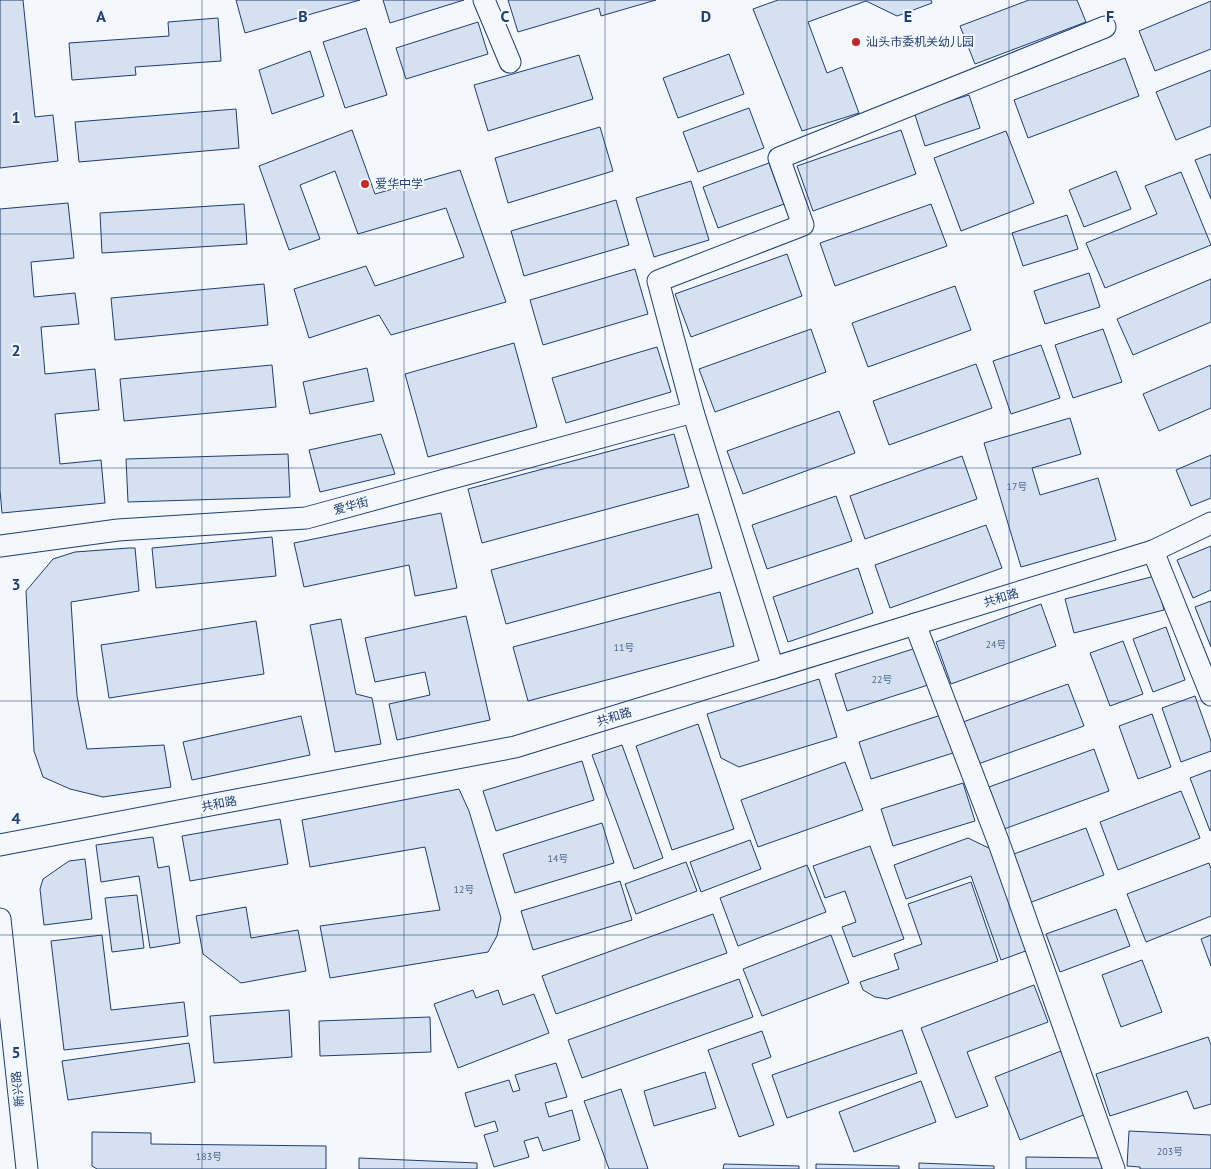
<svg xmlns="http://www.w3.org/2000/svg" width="1211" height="1169" viewBox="0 0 1211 1169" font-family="'PT Sans','Noto Sans SC',sans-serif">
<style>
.building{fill:#d5e0f0;stroke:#1d3f73}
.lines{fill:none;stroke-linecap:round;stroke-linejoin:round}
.street-casing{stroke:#1d3f73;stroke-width:23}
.street{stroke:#f4f7fb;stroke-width:21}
.grid{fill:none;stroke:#1d3f73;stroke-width:1;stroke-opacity:0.55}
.poi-dot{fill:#c62828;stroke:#f4f7fb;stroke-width:2}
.labels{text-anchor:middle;stroke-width:4;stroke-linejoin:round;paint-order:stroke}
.number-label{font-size:10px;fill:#4b6792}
.poi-label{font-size:12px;fill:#1d3f73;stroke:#f4f7fb;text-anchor:start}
.street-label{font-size:12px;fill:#1d3f73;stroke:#f4f7fb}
.grid-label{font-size:16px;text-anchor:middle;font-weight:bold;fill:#1d3f73;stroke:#f4f7fb;stroke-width:4;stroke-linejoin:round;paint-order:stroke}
</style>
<rect width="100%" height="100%" fill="#f4f7fb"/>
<!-- building -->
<g class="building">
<polygon points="0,0 23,0 35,117 53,115 58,161 0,168"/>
<polygon points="236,0 360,0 245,33"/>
<polygon points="383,0 464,0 390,23"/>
<polygon points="508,0 656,0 601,16 599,8 518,32"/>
<polygon points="778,0 931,0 932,3 897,16 866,1 808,22 827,73 842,67 859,113 802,131 753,9"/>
<polygon points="1029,0 1077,0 1086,22 975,64 960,26"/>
<polygon points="1211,1 1211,49 1155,71 1139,31"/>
<polygon points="218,18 221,61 135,67 136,75 72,80 69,43 169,36 168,22"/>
<polygon points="478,22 488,54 406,79 396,48"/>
<polygon points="366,28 387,95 345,108 323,42"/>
<polygon points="310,51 324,96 272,114 259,70"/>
<polygon points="729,54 744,94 678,118 663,78"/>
<polygon points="579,55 593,99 488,131 474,85"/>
<polygon points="1125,58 1139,96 1028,138 1014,100"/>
<polygon points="1211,70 1211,126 1176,140 1156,92"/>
<polygon points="969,95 980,128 925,146 914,112"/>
<polygon points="749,108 764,148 698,172 683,132"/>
<polygon points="236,109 239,148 79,162 75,122"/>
<polygon points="600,127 613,171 508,203 495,158"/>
<polygon points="352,130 375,194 460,170 506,302 391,335 379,315 309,338 294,289 366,266 375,286 464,257 446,208 358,234 335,171 300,185 320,239 289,250 259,166"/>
<polygon points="901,130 916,174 813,211 797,166"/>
<polygon points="1006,131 1034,203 961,231 934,158"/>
<polygon points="1211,154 1211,199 1195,160"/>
<polygon points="769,163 784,204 718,228 703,187"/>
<polygon points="1116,171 1131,209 1084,227 1069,190"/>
<polygon points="1181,172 1211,245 1105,288 1086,243 1157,214 1145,186"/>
<polygon points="691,181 709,240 654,257 636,198"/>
<polygon points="616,200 629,245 524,276 511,231"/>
<polygon points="68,203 74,258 31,262 34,297 75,293 79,324 41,327 45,374 95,369 99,410 55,414 60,464 101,460 105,503 2,513 0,490 0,209"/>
<polygon points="244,204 247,244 102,253 100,213"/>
<polygon points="931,204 947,246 835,286 820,243"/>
<polygon points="1067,215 1078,249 1023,266 1012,233"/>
<polygon points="787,254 802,296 691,337 675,294"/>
<polygon points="635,269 648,314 543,345 530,300"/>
<polygon points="1089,273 1100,307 1045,324 1034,291"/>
<polygon points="1211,279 1211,322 1133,355 1117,319"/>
<polygon points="264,284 268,325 115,340 111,298"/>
<polygon points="955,286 971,330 868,367 852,323"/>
<polygon points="811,329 826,372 715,412 699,369"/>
<polygon points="1103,329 1122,382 1073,398 1055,345"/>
<polygon points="514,343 537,427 428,457 405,374"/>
<polygon points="1041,345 1060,398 1011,414 993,361"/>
<polygon points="657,347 671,392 566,423 552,378"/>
<polygon points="976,364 992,408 889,445 873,401"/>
<polygon points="272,365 276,407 124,421 120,379"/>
<polygon points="1211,365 1211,408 1159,431 1143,394"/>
<polygon points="367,368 374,401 310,414 303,382"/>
<polygon points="839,411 855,453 743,494 727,451"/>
<polygon points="1070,418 1081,454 1032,468 1040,495 1098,478 1116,540 1021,567 984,443"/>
<polygon points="381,434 395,474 320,492 309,450"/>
<polygon points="674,434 689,487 482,543 468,489"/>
<polygon points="288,454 290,497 128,502 126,459"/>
<polygon points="1211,455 1211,498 1191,506 1176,470"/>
<polygon points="962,456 977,499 865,539 850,496"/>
<polygon points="836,496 852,541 767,569 752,525"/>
<polygon points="441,513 457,588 415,596 409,565 304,587 294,543"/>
<polygon points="698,514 712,568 506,624 491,570"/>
<polygon points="986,525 1002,568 890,608 875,565"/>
<polygon points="272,537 276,576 156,588 152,548"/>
<polygon points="1211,546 1211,590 1193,598 1177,560"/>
<polygon points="129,548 135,548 139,591 71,602 77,696 87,749 164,745 171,787 103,797 70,789 43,777 34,751 26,591 53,559 75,552"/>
<polygon points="858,568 873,613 788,642 773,597"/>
<polygon points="1155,576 1164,610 1074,633 1065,599"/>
<polygon points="720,592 734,646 528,701 513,647"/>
<polygon points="1211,601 1211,647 1195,607"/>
<polygon points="1041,604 1056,646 951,684 936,642"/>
<polygon points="466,616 490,720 397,740 389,704 430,695 425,672 375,682 365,638"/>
<polygon points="341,619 356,694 372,698 381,744 335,752 310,625"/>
<polygon points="256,621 264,674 109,698 101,645"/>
<polygon points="1166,627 1185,680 1153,692 1133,639"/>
<polygon points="1123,641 1143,694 1110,706 1090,653"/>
<polygon points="916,648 928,685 847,711 835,674"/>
<polygon points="819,679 837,737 739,767 721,758 707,714"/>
<polygon points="1068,684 1084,726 978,764 963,722"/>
<polygon points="1195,696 1211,741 1211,751 1181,762 1162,708"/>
<polygon points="1152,714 1171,767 1138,779 1119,726"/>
<polygon points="941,715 953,753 871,779 859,742"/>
<polygon points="301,716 310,755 192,780 183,742"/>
<polygon points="698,724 734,829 672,850 636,746"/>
<polygon points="622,745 663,858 634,869 592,755"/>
<polygon points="1094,749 1109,791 1004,829 989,787"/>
<polygon points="582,761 594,800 496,831 483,791"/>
<polygon points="845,762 863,810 758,847 741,800"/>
<polygon points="1211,770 1211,830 1210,831 1190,778"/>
<polygon points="963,783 975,821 893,846 881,809"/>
<polygon points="459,789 469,811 501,918 497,936 488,952 330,978 320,926 440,910 425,847 310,867 302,820"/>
<polygon points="1181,791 1200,838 1118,870 1100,822"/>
<polygon points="280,819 288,864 190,881 182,836"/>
<polygon points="602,823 614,863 515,893 503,854"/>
<polygon points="1086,828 1104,875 1029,903 1011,855"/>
<polygon points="153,837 158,868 169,866 180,943 150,948 139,876 101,882 96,845"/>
<polygon points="968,838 997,852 1031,949 1001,960 971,876 906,899 894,865"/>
<polygon points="750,840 761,869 701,892 690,862"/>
<polygon points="870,846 904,939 853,957 842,927 856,922 845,891 825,898 813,866"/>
<polygon points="85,859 92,919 44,925 40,889 43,879 69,861"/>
<polygon points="686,862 697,891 636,914 625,884"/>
<polygon points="1209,863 1211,869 1211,916 1146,942 1127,894"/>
<polygon points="807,865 826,912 738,946 720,898"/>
<polygon points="620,881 632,920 533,950 521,911"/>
<polygon points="971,882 998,961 887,999 875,997 863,990 860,982 899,969 894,954 922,944 908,904"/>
<polygon points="137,895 144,948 112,952 105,898"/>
<polygon points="246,907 251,938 298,930 306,971 241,983 203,954 196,916"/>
<polygon points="1116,909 1130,946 1060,972 1046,934"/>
<polygon points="713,914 727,953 556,1014 542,976"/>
<polygon points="102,935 111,1010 184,1002 188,1036 64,1050 51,941"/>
<polygon points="831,935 849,983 762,1016 743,969"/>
<polygon points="1211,935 1211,966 1201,939"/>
<polygon points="1142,960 1162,1012 1121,1027 1102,975"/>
<polygon points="739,979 753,1017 582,1078 568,1040"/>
<polygon points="1034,985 1048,1022 967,1052 988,1106 956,1118 921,1028"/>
<polygon points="473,990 476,998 498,990 503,1005 534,994 549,1033 458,1068 434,1004"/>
<polygon points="289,1010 292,1057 214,1063 210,1016"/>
<polygon points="430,1017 431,1052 320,1056 319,1021"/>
<polygon points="902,1030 917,1073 787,1118 772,1075"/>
<polygon points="762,1031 771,1057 752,1064 774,1125 739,1137 708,1050"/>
<polygon points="1208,1037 1211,1045 1211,1104 1194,1109 1187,1091 1110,1116 1096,1074"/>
<polygon points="189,1043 195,1082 68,1100 62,1061"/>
<polygon points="1061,1051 1086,1114 1020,1140 995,1077"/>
<polygon points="556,1063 567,1097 545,1103 549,1117 572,1110 580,1140 543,1151 538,1137 524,1141 529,1157 494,1167 484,1135 498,1131 495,1121 475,1127 465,1093 509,1080 513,1092 520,1090 515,1075"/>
<polygon points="705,1072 716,1108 654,1126 644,1091"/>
<polygon points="921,1081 936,1122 854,1152 839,1112"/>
<polygon points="621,1089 648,1169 609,1169 584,1101"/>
<polygon points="1129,1131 1211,1135 1211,1169 1140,1169 1140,1167 1127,1166"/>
<polygon points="92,1132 151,1133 151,1144 326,1146 326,1169 97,1169 92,1166"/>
<polygon points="1026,1157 1102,1158 1102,1169 1026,1169"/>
<polygon points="359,1158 477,1163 477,1169 359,1169"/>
<polygon points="919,1163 994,1166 994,1169 919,1169"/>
<polygon points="724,1164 799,1166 799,1169 723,1169"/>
<polygon points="816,1164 899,1166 899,1169 816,1169"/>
</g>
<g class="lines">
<defs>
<g id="street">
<polyline points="484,0 510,62"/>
<polyline points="0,546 118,530 306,518 693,412"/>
<polyline points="1153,551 1211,695"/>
<polyline points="915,624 1000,846 1114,1169"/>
<polyline points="773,668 693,412 658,281 803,225 779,158 1105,27"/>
<polyline points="0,845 515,747 1153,551 1211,523"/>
<polyline points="0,919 27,1169"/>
</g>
</defs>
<!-- street casing -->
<use href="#street" class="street-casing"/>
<!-- street -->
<use href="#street" class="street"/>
</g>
<!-- grid -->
<path class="grid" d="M 202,0 L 202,1169M 404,0 L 404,1169M 605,0 L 605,1169M 807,0 L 807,1169M 1009,0 L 1009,1169M 0,234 L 1211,234M 0,468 L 1211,468M 0,701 L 1211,701M 0,935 L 1211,935"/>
<!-- markers -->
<g class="poi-dot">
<circle cx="856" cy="42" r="5"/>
<circle cx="365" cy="184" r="5"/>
</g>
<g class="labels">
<!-- number labels -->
<g class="number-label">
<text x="1017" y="490">17号</text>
<text x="996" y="648">24号</text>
<text x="624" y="651">11号</text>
<text x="882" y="683">22号</text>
<text x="558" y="862">14号</text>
<text x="464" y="893">12号</text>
<text x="1170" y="1155">203号</text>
<text x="209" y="1160">183号</text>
</g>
<!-- poi labels -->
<g class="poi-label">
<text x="866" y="46">汕头市委机关幼儿园</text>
<text x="375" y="188">爱华中学</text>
</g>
<!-- street labels -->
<g class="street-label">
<text transform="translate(351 506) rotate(-15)" y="4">爱华街</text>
<text transform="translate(1001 598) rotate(-17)" y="4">共和路</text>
<text transform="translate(614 717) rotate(-17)" y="4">共和路</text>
<text transform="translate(219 804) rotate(-11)" y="4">共和路</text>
<text transform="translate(18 1089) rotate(-96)" y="4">新兴路</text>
</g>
</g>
<g class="grid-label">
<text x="101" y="22">A</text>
<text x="303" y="22">B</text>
<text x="505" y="22">C</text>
<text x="706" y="22">D</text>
<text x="908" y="22">E</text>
<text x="1110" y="22">F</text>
<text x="16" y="123">1</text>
<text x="16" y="356">2</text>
<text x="16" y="590">3</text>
<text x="16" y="824">4</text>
<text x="16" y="1058">5</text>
</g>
</svg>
